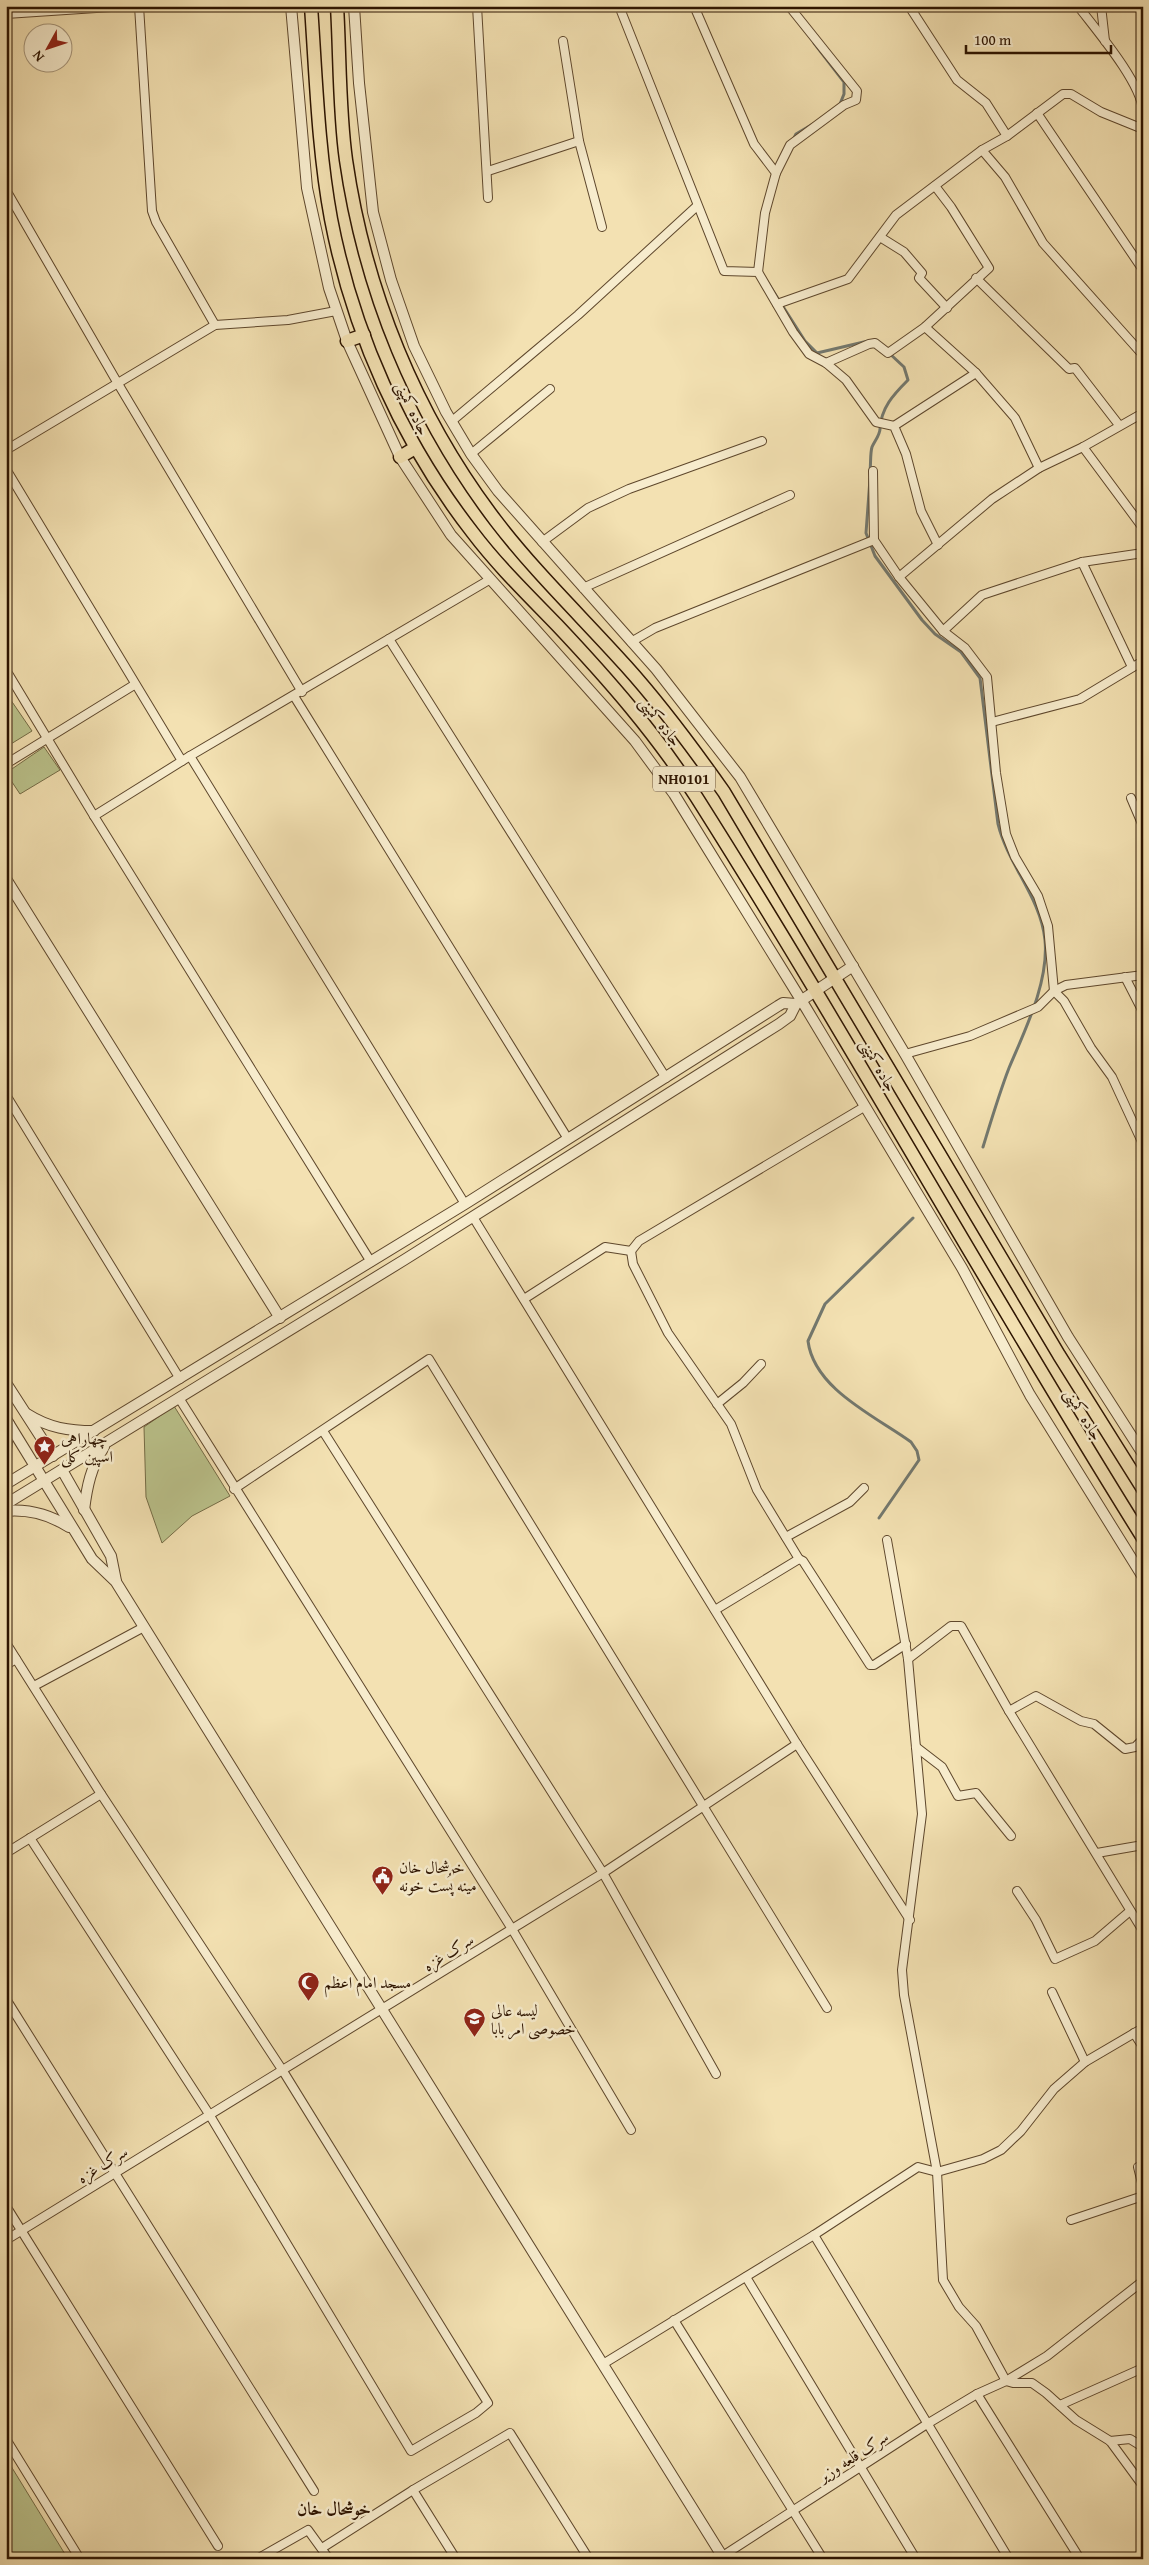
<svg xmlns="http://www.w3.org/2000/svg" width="1149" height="2565" font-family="'Gentium Book Plus',Amiri,serif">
<rect width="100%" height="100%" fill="#f3e1b2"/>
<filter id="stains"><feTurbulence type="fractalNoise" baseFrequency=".004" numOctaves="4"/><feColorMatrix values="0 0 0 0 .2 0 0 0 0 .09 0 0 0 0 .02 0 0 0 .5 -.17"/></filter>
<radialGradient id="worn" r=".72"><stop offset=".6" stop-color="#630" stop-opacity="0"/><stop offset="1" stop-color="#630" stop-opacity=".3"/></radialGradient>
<!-- green -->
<g fill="#bbc38c" stroke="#746c46">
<path d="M6,693L32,731L6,747Z"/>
<path d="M44,747L60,770L20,794L6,773Z"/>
<path d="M174,1406L230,1496L192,1516L162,1543L146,1497L144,1427Z"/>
<path d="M6,2458L68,2559H6Z"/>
</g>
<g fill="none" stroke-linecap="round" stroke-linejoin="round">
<!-- stream -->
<g stroke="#73786e" stroke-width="3">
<path d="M814,43L844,82V94L840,104"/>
<path d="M793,140L796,134L813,124"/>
<path d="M768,283L805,341L817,353L868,341"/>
<path d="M870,471C871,463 870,454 872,447C874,442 880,435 880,429C881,408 893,395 908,380L904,367L889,353"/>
<path d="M870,479L866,533L875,556L922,620L935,634L961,652L980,678L998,824C1008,865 1041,898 1045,940C1049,982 1025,1030 1009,1068C999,1094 991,1121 983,1147"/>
<path d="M879,1518L919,1460L917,1451L911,1442C875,1416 814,1389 808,1341L825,1304L913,1218"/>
</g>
<defs>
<g id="minor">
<path d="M139,6L152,211L156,222L215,325"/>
<path d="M477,6L488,198"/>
<path d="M619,6L724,271L758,272L793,332L809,354L826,363L846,380L876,422L894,426L906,454L921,511L938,545"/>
<path d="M694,6L754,144L776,173L765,213L758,272"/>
<path d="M909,6L957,80L986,103L1007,136"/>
<path d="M1078,6C1097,31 1140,81 1143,110"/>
<path d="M1101,6L1105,41"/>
<path d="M563,41L579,141L602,227"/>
<path d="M1037,113L1143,270"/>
<path d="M982,150L1005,177L1043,243L1143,355"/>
<path d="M488,171L579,141"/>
<path d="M776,173L790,145L844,105L856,100L857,91L789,6"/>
<path d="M6,190L117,382L302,692"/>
<path d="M880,237L904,252L922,273L919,278L947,308"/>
<path d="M976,278L1069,369L1075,368L1119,425"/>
<path d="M777,304L848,279L896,215L982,150L1007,136L1063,94H1071L1101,112L1143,129"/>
<path d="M925,327L976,373L1015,418L1039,468"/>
<path d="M826,363L869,344L875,343L888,353L925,327L989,268L951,207L935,186"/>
<path d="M452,421L578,315L697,206"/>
<path d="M894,426L976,373"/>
<path d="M1083,447L1143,528"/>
<path d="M6,450L215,325L288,320L336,311"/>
<path d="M471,454L550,389"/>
<path d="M6,469L182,761"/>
<path d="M873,471L874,540L899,577L943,631L965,648L987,677L996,773L1006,834L1015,857L1038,896L1048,926L1054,991L1064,1001L1091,1048L1112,1077L1143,1144"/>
<path d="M542,542L588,508L629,489L762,441"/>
<path d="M1082,562L1132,667"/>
<path d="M899,577L992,499L1039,468L1083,447L1143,413"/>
<path d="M583,588L790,495"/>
<path d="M943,631L982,595L1082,562L1143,553"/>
<path d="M389,639L666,1078"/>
<path d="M631,642L655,628L874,540"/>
<path d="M6,670L94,816L371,1262"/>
<path d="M294,696L568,1139"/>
<path d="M992,722L1080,699L1143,661"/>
<path d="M190,756L465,1204"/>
<path d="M6,764L134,685"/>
<path d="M1131,798L1143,826"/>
<path d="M94,816L190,756L489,580"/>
<path d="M1125,977L1143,1012"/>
<path d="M905,1054L970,1036L1038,1007L1054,991L1066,985L1143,975"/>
<path d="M6,1095L180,1379"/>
<path d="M473,1217L797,1744L910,1920"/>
<path d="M631,1251L633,1264L668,1333L731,1424L757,1490L799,1559"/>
<path d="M631,1251L639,1241L864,1107"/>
<path d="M524,1299L605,1247L631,1251"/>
<path d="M179,1398L512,1929L631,2130"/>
<path d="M717,1404L743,1383L761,1364"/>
<path d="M323,1431L603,1873L716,2074"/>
<path d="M234,1489L429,1359L827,2008"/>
<path d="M786,1537L850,1502L864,1488"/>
<path d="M887,1540L908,1659L922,1814L902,1970L904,1995L937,2172L943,2280L959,2307L976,2326L1006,2381L1013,2383H1032L1046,2393L1076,2420L1110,2441L1143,2486"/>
<path d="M715,1610L799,1559L803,1561L870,1665H874L906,1644"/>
<path d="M6,1643L101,1794L283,2071L488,2403L476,2413L411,2451L209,2114L30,1838"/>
<path d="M908,1659L951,1626H961L1009,1711L1143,1931"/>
<path d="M6,1665L16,1659"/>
<path d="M34,1686L144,1627"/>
<path d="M1009,1711L1036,1696L1081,1721L1094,1724L1125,1749L1135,1747L1143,1739"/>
<path d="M916,1747L942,1767L958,1796L976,1793L1011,1836"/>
<path d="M6,1853L101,1794"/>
<path d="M1097,1853L1143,1845"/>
<path d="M1017,1891L1036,1920L1055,1959L1095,1941L1130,1911"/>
<path d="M1052,1992L1085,2062"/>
<path d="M6,1999L314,2491"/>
<path d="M1134,2033L1143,2047"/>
<path d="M1138,2167L1143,2187"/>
<path d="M6,2206L218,2546"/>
<path d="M1071,2220L1143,2196"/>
<path d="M814,2235L1009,2559"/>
<path d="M6,2240L603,1873L797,1744"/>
<path d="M746,2277L916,2559"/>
<path d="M674,2320L823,2559"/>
<path d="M603,2364L814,2235L918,2167L937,2172L983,2159L1001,2150L1021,2131L1054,2089L1085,2062L1143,2028"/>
<path d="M977,2394L1080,2559"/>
<path d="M1060,2405L1143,2368"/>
<path d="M6,2439L80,2559"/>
<path d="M1110,2441L1130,2439L1143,2447"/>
<path d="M413,2490L456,2559"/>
<path d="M322,2548L413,2490L510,2433L589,2559"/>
<path d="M257,2559L308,2530L329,2559"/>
<path d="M718,2559L927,2424L977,2394L1006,2381L1047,2356L1143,2281"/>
<path d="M1139,2559L1143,2553"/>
</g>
<g id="tertiary">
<path d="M291,6L307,188L329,288L347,341L400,457L451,535L635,741L674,794L806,1008L962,1268L1030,1395L1143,1577"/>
<path d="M354,6L359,83L373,212L391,280L414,346L446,412L471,454L498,491L656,669L740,777L905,1054L1068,1337L1143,1454"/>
<path d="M6,13L111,6"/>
<path d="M6,879L280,1318"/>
<path d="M6,1383L53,1456"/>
<path d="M27,1414C49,1428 69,1431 94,1431"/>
<path d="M6,1419L92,1559L116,1582L724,2559"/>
<path d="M6,1450L9,1424"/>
<path d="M62,1470L111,1556L116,1581"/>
<path d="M6,1484L465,1204L778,1006L783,1003L796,1004"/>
<path d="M6,1504L404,1260L779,1024L790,1016L796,1004L853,966"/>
<path d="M84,1510C87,1486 91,1467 104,1447"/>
<path d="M6,1511C29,1509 50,1515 69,1527"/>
</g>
<g id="trunk">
<path d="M311,6C316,77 318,149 331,219C353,333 402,442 473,533C498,566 528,595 557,625C608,679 657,735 697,798C851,1041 990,1294 1143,1538"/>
<path d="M337,6C340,56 339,111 346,160C365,291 416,416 496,521C535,572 583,618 626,666C662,706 693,748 724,792L1059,1355L1143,1489"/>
<path d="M347,341L364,335"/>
<path d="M400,457L415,448"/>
</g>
</defs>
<!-- minor casing -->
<use href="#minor" stroke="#5e472c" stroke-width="10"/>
<!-- tertiary casing -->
<use href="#tertiary" stroke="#5e472c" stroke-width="12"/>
<!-- trunk casing -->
<use href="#trunk" stroke="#2d1400" stroke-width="15"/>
<!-- minor -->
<use href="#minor" stroke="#f7eccd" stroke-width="8"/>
<!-- tertiary -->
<use href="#tertiary" stroke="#f7eccd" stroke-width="10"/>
<!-- trunk -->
<use href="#trunk" stroke="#f3e1b2" stroke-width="12"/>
</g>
<!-- icons -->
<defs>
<symbol id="sight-pin" viewBox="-11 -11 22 30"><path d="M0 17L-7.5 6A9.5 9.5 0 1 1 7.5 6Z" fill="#8f2418" stroke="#f7eccd"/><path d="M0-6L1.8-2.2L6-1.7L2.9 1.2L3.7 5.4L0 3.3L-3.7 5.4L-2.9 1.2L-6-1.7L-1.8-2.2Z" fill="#fff"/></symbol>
<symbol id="civic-pin" viewBox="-11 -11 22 30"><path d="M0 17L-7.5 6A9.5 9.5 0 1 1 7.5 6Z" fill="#8f2418" stroke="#f7eccd"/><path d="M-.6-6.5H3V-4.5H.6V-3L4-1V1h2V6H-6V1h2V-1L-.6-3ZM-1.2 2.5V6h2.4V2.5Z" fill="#fff"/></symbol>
<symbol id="mosque-pin" viewBox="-11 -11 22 30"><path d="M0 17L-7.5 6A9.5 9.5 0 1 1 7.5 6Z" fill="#8f2418" stroke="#f7eccd"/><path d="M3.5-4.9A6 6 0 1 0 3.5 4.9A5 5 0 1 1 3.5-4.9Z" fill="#fff"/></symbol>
<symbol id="school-pin" viewBox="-11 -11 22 30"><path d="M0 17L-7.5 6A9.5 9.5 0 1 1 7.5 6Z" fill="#8f2418" stroke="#f7eccd"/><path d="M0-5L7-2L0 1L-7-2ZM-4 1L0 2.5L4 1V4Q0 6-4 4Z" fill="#fff"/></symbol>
</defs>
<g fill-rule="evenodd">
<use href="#sight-pin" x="32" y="1434" width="25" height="34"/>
<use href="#civic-pin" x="370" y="1864" width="25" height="34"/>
<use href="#mosque-pin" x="296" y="1970" width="25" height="34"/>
<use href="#school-pin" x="462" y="2006" width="25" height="34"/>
</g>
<g text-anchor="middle" stroke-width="5" stroke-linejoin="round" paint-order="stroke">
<!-- shield labels -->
<rect fill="#f7eccd" stroke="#6a553e" stroke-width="1" x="653" y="766.5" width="62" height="25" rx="4"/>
<g font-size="15" font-weight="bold" fill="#2d1400">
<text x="684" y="784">NH0101</text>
</g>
<!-- street labels -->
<g font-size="16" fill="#2d1400" stroke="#f7eccd">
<text transform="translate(413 408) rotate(64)" y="6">جاده کمپنی</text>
<text transform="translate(661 721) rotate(52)" y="6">جاده کمپنی</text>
<text transform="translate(879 1065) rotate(60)" y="6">جاده کمپنی</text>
<text transform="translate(1084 1414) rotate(58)" y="6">جاده کمپنی</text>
<text transform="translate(448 1952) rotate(-32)" y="6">سرک غزه</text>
<text transform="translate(102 2164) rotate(-32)" y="6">سرک غزه</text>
<text transform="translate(853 2456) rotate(-33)" y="6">سرک قلعه وزیر</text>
</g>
<!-- poi labels -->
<g font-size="16" fill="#2d1400" stroke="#f7eccd" text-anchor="start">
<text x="61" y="1444">چهاراهی<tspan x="61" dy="18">اسپین کلی</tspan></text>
<text x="399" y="1873">خوشحال خان<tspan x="399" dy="18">مینه پُست خونه</tspan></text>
<text x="324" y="1988">مسجد امام اعظم</text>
<text x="491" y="2016">لیسه عالی<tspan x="491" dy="18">خصوصی امر بابا</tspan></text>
</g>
<!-- neighbourhood labels -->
<g font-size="18" font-weight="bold" fill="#2d1400" stroke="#f7eccd">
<text x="334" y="2515">خوشحال خان</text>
</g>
</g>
<!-- margin -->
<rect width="1149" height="2565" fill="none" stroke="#f3e1b2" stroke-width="25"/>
<rect x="8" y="8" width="1134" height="2550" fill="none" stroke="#2d1400" stroke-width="2.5"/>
<rect x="12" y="12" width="1124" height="2540" fill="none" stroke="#2d1400"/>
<!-- north arrow -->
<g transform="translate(48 48) rotate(230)"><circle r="24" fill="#f7eccd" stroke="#a6967b"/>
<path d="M0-4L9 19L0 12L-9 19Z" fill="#8f2418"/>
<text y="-8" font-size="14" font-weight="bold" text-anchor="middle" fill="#2d1400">N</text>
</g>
<!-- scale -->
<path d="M966 45v8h145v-8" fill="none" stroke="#2d1400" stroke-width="2.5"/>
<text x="974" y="45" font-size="15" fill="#2d1400" stroke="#f7eccd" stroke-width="4" paint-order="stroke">100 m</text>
<rect width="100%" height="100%" filter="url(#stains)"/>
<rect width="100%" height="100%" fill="url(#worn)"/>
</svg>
